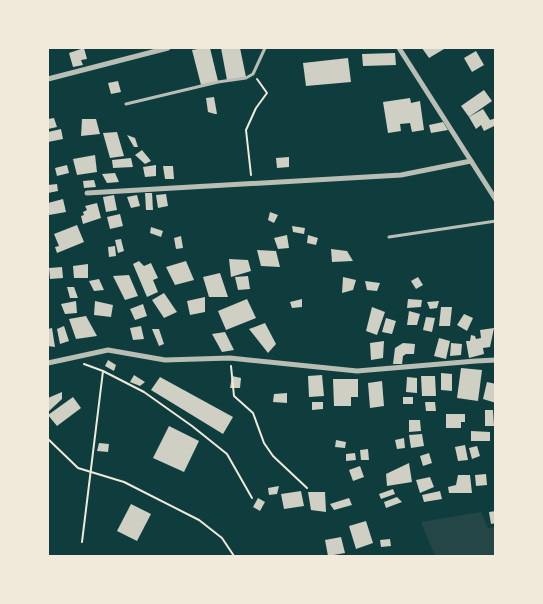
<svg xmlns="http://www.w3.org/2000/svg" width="543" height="604" font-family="'Open Sans',sans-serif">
<rect width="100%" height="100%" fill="#0f3d3e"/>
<!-- green -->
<path fill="#244646" d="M481,512L488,528L495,527V556H435L421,522Z"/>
<!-- building -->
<g fill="#cfcfc3">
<path d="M84,48L87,59L81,60L83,65L73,67L69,53Z"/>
<path d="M203,48H210L218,81L201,85L192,50Z"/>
<path d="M221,48H240L246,77L227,80Z"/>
<path d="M422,48H443L444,49L429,58Z"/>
<path d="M476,51L484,65L472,72L464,58Z"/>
<path d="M395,53L396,65L363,66L362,54Z"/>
<path d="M348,58L351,82L306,86L303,63Z"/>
<path d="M118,81L121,92L111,94L108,83Z"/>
<path d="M484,90L492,101L469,117L461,106Z"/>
<path d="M214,97L217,114H215L208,112L206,98Z"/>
<path d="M410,98L411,103L420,101L424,130L412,132L410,123L400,124L401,131L388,133L383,102Z"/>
<path d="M483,109L490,120L496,118V125L484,131L481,125L476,129L469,117Z"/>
<path d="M54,118L57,127L48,129V119Z"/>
<path d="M82,119H96L100,134L81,136Z"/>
<path d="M443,122L448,130L431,133L429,125Z"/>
<path d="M61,129L63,139L48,142V132Z"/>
<path d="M117,132L124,156L110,158L103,133Z"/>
<path d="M127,135L135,138L138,147H134Z"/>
<path d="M142,150L151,161L145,164L135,155Z"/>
<path d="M95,155L97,172L77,175L73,159Z"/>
<path d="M289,157V167L277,168L276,158Z"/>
<path d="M131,158L133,167L113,168L112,160Z"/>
<path d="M67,165L69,173L57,176L55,168Z"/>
<path d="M156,165V176L145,177L143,167Z"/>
<path d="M163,166H173L174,179H165Z"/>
<path d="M115,173L119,182L107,183L102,174Z"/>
<path d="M94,180L96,187L84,188L83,181Z"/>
<path d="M57,184L58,191L48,193V185Z"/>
<path d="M145,193H152L153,210H146Z"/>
<path d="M166,194L168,206L158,208L156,195Z"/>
<path d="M114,195L117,210L106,212L103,197Z"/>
<path d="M137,195L140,206L131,208L127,197Z"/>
<path d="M63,199L66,212L49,215L48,203Z"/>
<path d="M97,203L101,218L83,224L81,216L84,215L83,212L87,210L85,206Z"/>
<path d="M270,212L278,215L274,223L268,220Z"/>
<path d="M120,214L123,226L110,229L107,217Z"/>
<path d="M77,225L84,242L57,253L55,247L59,246L54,234Z"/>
<path d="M292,226L305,228L304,234L293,232Z"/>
<path d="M151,227L163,231L161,237L150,233Z"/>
<path d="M287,235L289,248L278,249L274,238Z"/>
<path d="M308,235L318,238L316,245L307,243Z"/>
<path d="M181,236L183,248L176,249L174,238Z"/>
<path d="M121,239L124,251L118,253L115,240Z"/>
<path d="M115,246L116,256L109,257L108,247Z"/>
<path d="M331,249L347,251L353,261L332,262Z"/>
<path d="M257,250L276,251L280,267L261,266Z"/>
<path d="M229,259L248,260L251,271L231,277Z"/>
<path d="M139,261L144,266L151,263L158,278L153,280L158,292L147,297L133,264Z"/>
<path d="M186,261L194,280L175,285L166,267Z"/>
<path d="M88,264V278H74L73,266Z"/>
<path d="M62,267L63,278L50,279L49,268Z"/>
<path d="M220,273L228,297H209L203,277Z"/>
<path d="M129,275L138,296L125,300L113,276Z"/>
<path d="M248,276L250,289L238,290L235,277Z"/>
<path d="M343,277L356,280L353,290L342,293Z"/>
<path d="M418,277L423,285L416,289L411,281Z"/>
<path d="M99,279L104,290L94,291L89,281Z"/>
<path d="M365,281L380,283L377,291L367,290Z"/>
<path d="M67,287H74L78,298H70Z"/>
<path d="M164,293L177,312L164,318L152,300Z"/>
<path d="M205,297V312L190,315L187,301Z"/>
<path d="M247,299L256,318L226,330L218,311Z"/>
<path d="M302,299V307L292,308L290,302Z"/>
<path d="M408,299L422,300L421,307L407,308Z"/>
<path d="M76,301L77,313L65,314L61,304Z"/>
<path d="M95,301L113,305L111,317L94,315Z"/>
<path d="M439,301L437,308L430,309L427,302Z"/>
<path d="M143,304L147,316L135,320L130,309Z"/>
<path d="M372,307L385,312L377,335L366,331Z"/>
<path d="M441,307H452L450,326H439Z"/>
<path d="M409,311L420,314L417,325H407Z"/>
<path d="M464,314L473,318L467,331L457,325Z"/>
<path d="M86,316L97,336L76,339L69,319Z"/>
<path d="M426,317L435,318L432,332L423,330Z"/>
<path d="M386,318L396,321L392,334L382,332Z"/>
<path d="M265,323L276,344L268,353L249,329Z"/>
<path d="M64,326L69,341L60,344L57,329Z"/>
<path d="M141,326L144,339L133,340L130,328Z"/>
<path d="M52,328L55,347L48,346V329Z"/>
<path d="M494,328L490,347L483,348L484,354L469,358L466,341H470L471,335L475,336L476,339L481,338L480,330Z"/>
<path d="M152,329H159L164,344L159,346Z"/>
<path d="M225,332L234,350L222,352L212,334Z"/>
<path d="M439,338L450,341L446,359L434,356Z"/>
<path d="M384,341L383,358L371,360L370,343Z"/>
<path d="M403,343L415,344L414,354H406L403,356L402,364H393L395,348Z"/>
<path d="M451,343L462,344L461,355L450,356Z"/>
<path d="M108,360L116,365L114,371L105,366Z"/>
<path d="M461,368L482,370L478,401L457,398Z"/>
<path d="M441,373L452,374V391L441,390Z"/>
<path d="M134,375L145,382L140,386L130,382Z"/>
<path d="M322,375L324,396L309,397L308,376Z"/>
<path d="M232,376L241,378L240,388H230Z"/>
<path d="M421,376H435L436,396H422Z"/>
<path d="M160,377L233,417L223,434L151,390Z"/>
<path d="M407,377L417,378V393L406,392Z"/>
<path d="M333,379H358V397H351V406H334Z"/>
<path d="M382,381L384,406L370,408L368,383Z"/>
<path d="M487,382L496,384V403L483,399Z"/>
<path d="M62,392V399L48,412V398Z"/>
<path d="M287,393V403L273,402L274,394Z"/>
<path d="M73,397L81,408L57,426L48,415Z"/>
<rect x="403" y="397" width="10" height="7"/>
<path d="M312,402H323V409L312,410Z"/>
<path d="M425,402H435L436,411H426Z"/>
<path d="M485,410H493L494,426H485Z"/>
<path d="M446,414H465V422H461V428H446Z"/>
<path d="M409,420H420L421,431L409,432Z"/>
<path d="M169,426L199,441L184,472L153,458Z"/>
<path d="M471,431L490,432V441H471Z"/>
<path d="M422,434L424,446L411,448L409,435Z"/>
<path d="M404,438L405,448L397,449L395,440Z"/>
<path d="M336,440L346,442L345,448L335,447Z"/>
<path d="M99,443L109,444L108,452L97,451Z"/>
<path d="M465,445L468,460L458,461L455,447Z"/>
<path d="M477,446L480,456L472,459L469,448Z"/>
<path d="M368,449L369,460H361L360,450Z"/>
<path d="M355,453L356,460L346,461V454Z"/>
<path d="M429,453L432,463L423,466L420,456Z"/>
<path d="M409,463L412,482L387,486L386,474Z"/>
<path d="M360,466L364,477L353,481L349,470Z"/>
<path d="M486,474L487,485L476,486L475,475Z"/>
<path d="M458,475H470L472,493H449L448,487L456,485Z"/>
<path d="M430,477L434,487L420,493L416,480Z"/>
<path d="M279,486L277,494L269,495L268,488Z"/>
<path d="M393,489L395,494L381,499L379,494Z"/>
<path d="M301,491L304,506L284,509L281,494Z"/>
<path d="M440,491L442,499L424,502L422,495Z"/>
<path d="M308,492H325L326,512L311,510Z"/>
<path d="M397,497L402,502L386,508L384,502Z"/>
<path d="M258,498L265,502L260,511L253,507Z"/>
<path d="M349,498L352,505L334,510L330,504Z"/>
<path d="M131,504L151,514L137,541L117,531Z"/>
<path d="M496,511V523L491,524L489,512Z"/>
<path d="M366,521L373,543L356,549L349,526Z"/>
<path d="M341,537L345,553L328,556L325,540Z"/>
<path d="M390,539L391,546L381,547L380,540Z"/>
</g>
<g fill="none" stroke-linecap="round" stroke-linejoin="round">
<!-- path -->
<g stroke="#f1e9da" stroke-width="2">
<path d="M251,175L246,130L256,108L267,93L257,79"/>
<path d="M84,364L103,371L144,392L192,426L227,454L252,498"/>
<path d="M231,366L234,396L253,413L264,443L273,456L307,488"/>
<path d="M48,439L78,468L124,482L199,520L222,538L234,556"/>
<path d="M82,542L103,371"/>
</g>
<!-- service -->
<g stroke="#b8beb3" stroke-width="3">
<path d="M126,104L218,82L246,78L253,74L265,48"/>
<path d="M389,237L496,221"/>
</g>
<!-- minor -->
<g stroke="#b8beb3" stroke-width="5">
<path d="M399,48L496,200"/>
<path d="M48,79L168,48"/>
<path d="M87,193L401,175L471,161"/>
<path d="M48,363L108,350L165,360L230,358L357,371L476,361L496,360"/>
</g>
</g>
<!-- border -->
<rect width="543" height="604" fill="none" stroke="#f1e9da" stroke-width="98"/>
</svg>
